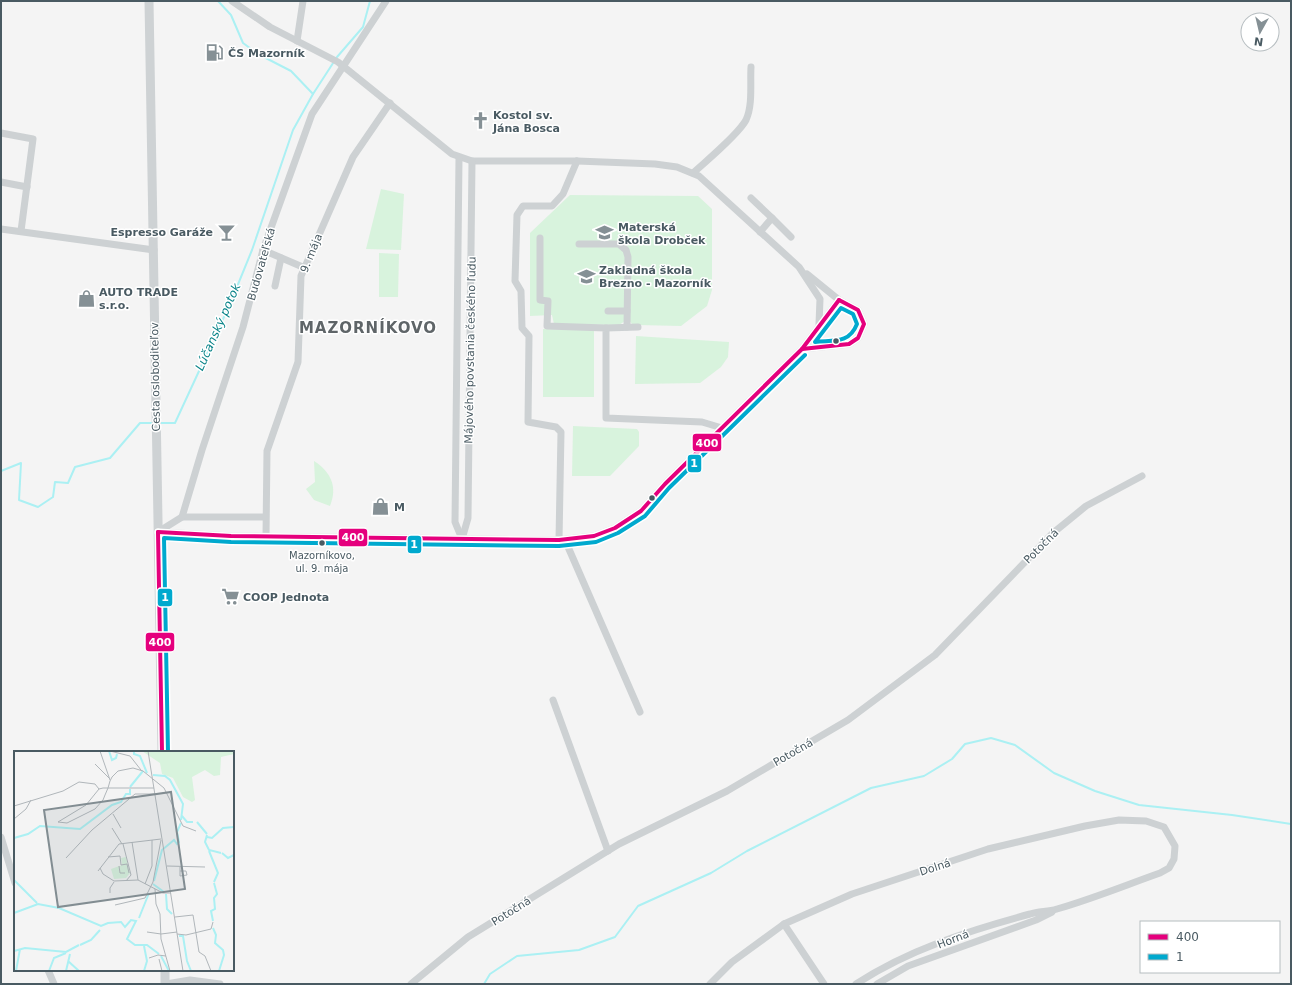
<svg xmlns="http://www.w3.org/2000/svg" width="1292" height="985" font-family="'DejaVu Sans',sans-serif">
<rect width="100%" height="100%" fill="#f4f4f4"/>
<!-- green -->
<g fill="#d8f3dd">
<path d="M381,189L404,194L401,250L366,249Z"/>
<path d="M570,195L698,196L712,209V290L707,306L681,326L637,325L632,324L629,320L625,321L619,325L554,324L552,315L530,316V233Z"/>
<path d="M379,253L399,254L398,297H379Z"/>
<path d="M543,329L594,330V397H543Z"/>
<path d="M636,336L729,342L728,357L721,367L700,383L635,384Z"/>
<path d="M573,426L637,429L639,432V446L610,476H572Z"/>
<path d="M314,461C331,472 338,487 330,506L314,500L306,489L315,482Z"/>
</g>
<g fill="none" stroke-linecap="round" stroke-linejoin="round">
<!-- stream -->
<g stroke="#abf0f3" stroke-width="2">
<path d="M218,1L231,15L243,43L258,54L291,71L313,94"/>
<path d="M160,423H175L230,304L252,250L293,130L313,94L337,57L363,27L370,1"/>
<path d="M1,471L21,463L19,500L38,507L53,497L55,482L68,483L75,467L110,458L140,423H153"/>
<path d="M484,984L490,974L517,956L579,950L615,937L638,906L711,873L747,851L871,788L924,776L952,759L965,744L991,738L1015,745L1054,773L1095,791L1139,805L1232,815L1291,824"/>
</g>
<!-- street -->
<g stroke="#cdd1d3" stroke-width="7">
<path d="M232,1L270,27L338,62L452,154L472,161H577L655,164L677,167L699,176L799,267L820,299L819,324"/>
<path d="M297,41L303,1"/>
<path d="M1,133L33,139L21,231"/>
<path d="M459,158L455,522L462,539"/>
<path d="M693,173C706,161 738,135 746,120C753,105 750,83 751,67"/>
<path d="M1,182L27,187"/>
<path d="M751,198L772,218"/>
<path d="M1,229L154,250"/>
<path d="M760,232L772,218L791,237"/>
<path d="M540,238V300L548,301L547,326L606,328V418L702,422L722,428"/>
<path d="M579,244H619L626,250L628,257L627,327"/>
<path d="M263,250L305,268"/>
<path d="M275,286L281,258"/>
<path d="M608,311H627"/>
<path d="M606,328L638,327"/>
<path d="M802,349L849,344L858,338L864,324L858,310L839,300L807,274"/>
<path d="M182,517H265"/>
<path d="M158,532L231,536L559,540L594,536L615,528L641,511L665,484L802,349L839,300"/>
<path d="M158,532L182,517L202,450L243,327L263,250L312,114L386,1"/>
<path d="M266,536L267,451L298,362L301,276L353,157L390,103"/>
<path d="M462,539L468,518L472,161"/>
<path d="M559,540L561,432L556,427L528,422L529,336L522,328L521,291L515,281L517,215L523,206H552L563,194L577,161"/>
<path d="M565,540L640,712"/>
<path d="M553,700L608,851"/>
<path d="M1,837L15,883"/>
<path d="M784,924L824,984"/>
<path d="M48,970L54,984"/>
<path d="M166,984L190,980L220,984"/>
<path d="M411,984L468,937L619,844L727,791L848,720L935,655L1053,533L1086,506L1142,476"/>
<path d="M710,984L732,962L784,924L852,894L988,849L1085,826L1119,820L1146,821L1164,827L1175,846L1174,859L1169,868L1160,873C1126,885 1092,899 1057,909C1048,912 1039,911 1030,914C970,930 908,950 856,984"/>
<path d="M877,984L908,966L1036,920L1052,912"/>
</g>
<!-- secondary -->
<g stroke="#ced2d4" stroke-width="9">
<path d="M149,1L162,752"/>
<path d="M165,970V984"/>
</g>
<defs>
<g id="bus-1">
<path d="M802,349L849,344L858,338L864,324L858,310L839,300"/>
<path d="M158,532L231,536L559,540L594,536L615,528L641,511L665,484L802,349L839,300"/>
<path d="M158,532L162,752"/>
</g>
<g id="bus-2">
<path d="M841,308L853,314L857,324C849,344 834,340 815,342Z"/>
<path d="M168,752L164,538L231,542L559,546L596,542L618,533L645,516L669,488L805,355"/>
</g>
</defs>
<!-- bus-1 casing -->
<use href="#bus-1" stroke="#fff" stroke-width="7"/>
<!-- bus-2 casing -->
<use href="#bus-2" stroke="#fff" stroke-width="7"/>
<!-- bus-1 -->
<use href="#bus-1" stroke="#e5007d" stroke-width="4"/>
<!-- bus-2 -->
<use href="#bus-2" stroke="#00a9ce" stroke-width="4"/>
</g>
<!-- icons -->
<defs>
<symbol id="fuel-bare" viewBox="-9 -9 18 18"><path d="M-5.5-6h7V0h2V4h1.3V-2.5L3-4.5l.8-.8L6-3V5H2.5V1h-1V6h-7ZM-4.2-4.7v3.2H.2V-4.7Z" fill="#859095" stroke="#fff" stroke-width="2.5" paint-order="stroke"/></symbol>
<symbol id="church-bare" viewBox="-9 -9 18 18"><path d="M-1.2-6h2.4v3.5h3.3v2.4h-3.3V6h-2.4V-.1h-3.3v-2.4h3.3Z" fill="#859095" stroke="#fff" stroke-width="2.5" paint-order="stroke"/></symbol>
<symbol id="bar-bare" viewBox="-9 -9 18 18"><path d="M-6-5H6L.8 .8V4.5H3.5V6h-7V4.5H-.8V.8Z" fill="#859095" stroke="#fff" stroke-width="2.5" paint-order="stroke"/></symbol>
<symbol id="school-bare" viewBox="-9 -9 18 18"><path d="M0-5L7-2L0 1L-7-2ZM-4 1L0 2.5L4 1V4Q0 6-4 4Z" fill="#859095" stroke="#fff" stroke-width="2.5" paint-order="stroke"/></symbol>
<symbol id="shop-bare" viewBox="-9 -9 18 18"><path d="M-5-2.5h2.3a2.7 3.5 0 0 1 5.4 0H5L5.5 6h-11ZM-1.5-2.5h3a1.5 2.3 0 0 0-3 0Z" fill="#859095" stroke="#fff" stroke-width="2.5" paint-order="stroke"/></symbol>
<symbol id="supermarket-bare" viewBox="-9 -9 18 18"><path d="M-6-5.5h2.5l.6 2H6L4.5 2H-2.5L-4.4-4H-6ZM-1.5 3.2a1.3 1.3 0 1 0 .1 0ZM3 3.2a1.3 1.3 0 1 0 .1 0Z" fill="#859095" stroke="#fff" stroke-width="2.5" paint-order="stroke"/></symbol>
</defs>
<g fill-rule="evenodd">
<use href="#fuel-bare" x="202" y="40" width="25" height="25"/>
<use href="#church-bare" x="468" y="108" width="25" height="25"/>
<use href="#bar-bare" x="214" y="220" width="25" height="25"/>
<use href="#school-bare" x="592" y="220" width="25" height="25"/>
<use href="#school-bare" x="574" y="264" width="25" height="25"/>
<use href="#shop-bare" x="74" y="286" width="25" height="25"/>
<use href="#shop-bare" x="368" y="494" width="25" height="25"/>
<use href="#supermarket-bare" x="218" y="584" width="25" height="25"/>
</g>
<!-- markers -->
<g fill="#495a62" stroke="#fff" stroke-width="1.5">
<circle cx="836" cy="341" r="3.5"/>
<circle cx="652" cy="498" r="3.5"/>
<circle cx="322" cy="543" r="3.5"/>
</g>
<g text-anchor="middle" stroke-width="3" stroke-linejoin="round" paint-order="stroke">
<!-- bus labels -->
<g font-size="10" fill="#495a62" stroke="#fff">
<text x="322" y="559">Mazorníkovo,<tspan x="322" dy="13">ul. 9. mája</tspan></text>
</g>
<!-- poi labels -->
<g font-size="11" font-weight="bold" fill="#495a62" stroke="#fff" text-anchor="start">
<text x="228" y="57">ČS Mazorník</text>
<text x="493" y="119">Kostol sv.<tspan x="493" dy="13">Jána Bosca</tspan></text>
<text x="618" y="231">Materská<tspan x="618" dy="13">škola Drobček</tspan></text>
<text x="213" y="236" text-anchor="end">Espresso Garáže</text>
<text x="599" y="274">Zakladná škola<tspan x="599" dy="13">Brezno - Mazorník</tspan></text>
<text x="99" y="296">AUTO TRADE<tspan x="99" dy="13">s.r.o.</tspan></text>
<text x="394" y="511">M</text>
<text x="243" y="601">COOP Jednota</text>
</g>
<!-- street labels -->
<g font-size="11" fill="#495a62" stroke="#fff">
<text transform="translate(311 253) rotate(-68)" y="4">9. mája</text>
<text transform="translate(261 264) rotate(-74)" y="4">Budovateľská</text>
<text transform="translate(470 350) rotate(-89)" y="4">Májového povstania českého ľudu</text>
<text transform="translate(155 377) rotate(-91)" y="4">Cesta osloboditeľov</text>
<text transform="translate(1041 546) rotate(-45)" y="4">Potočná</text>
<text transform="translate(793 752) rotate(-30)" y="4">Potočná</text>
<text transform="translate(935 867) rotate(-18)" y="4">Dolná</text>
<text transform="translate(511 911) rotate(-32)" y="4">Potočná</text>
<text transform="translate(953 939) rotate(-21)" y="4">Horná</text>
</g>
<!-- water labels -->
<g font-size="12" font-style="italic" fill="#078388" stroke="#fff">
<text transform="translate(218 327) rotate(-66)" y="4">Lúčanský potok</text>
</g>
<!-- district labels -->
<g font-size="15" font-weight="bold" letter-spacing="1" fill="#5f6568" stroke="#fff">
<text x="368" y="333">MAZORNÍKOVO</text>
</g>
</g>
<!-- overview -->
<g transform="translate(14 751)">
<rect width="220" height="220" fill="#f4f4f4"/>
<path d="M128,0H220V3L207,6L206,24L200,25L191,19L178,26L181,49L178,51L169,46L159,27L148,23L146,12ZM112,106L116,122L112,127L100,128L97,118L108,114L107,107Z" fill="#d8f3dd"/>
<path fill="none" stroke="#abf0f3" stroke-width="2" d="M95,0L98,9L102,7L103,3M120,0V3L126,5L133,22M139,24L151,25L156,29L169,53L167,69M116,36L129,20M168,65L173,71H179M183,71L193,83M193,84L191,91L195,99L207,102M193,86L198,87L209,77L220,76M0,87L14,83L26,75L66,78L98,54L107,51L112,43H116V38M195,100L204,122L200,131M208,102L214,107L220,104M0,129L23,152M140,130L148,99L160,89L163,93L165,91L163,81L167,72M139,133L150,141M152,143L153,158L158,163M0,162L24,153L45,157L87,175L94,172L107,171L111,176L117,169L122,170L113,188L121,194H133L145,203M125,167L135,142M199,170L197,160L201,158L200,147L203,143L200,132M199,177L202,184L201,192L209,199L210,204L205,220M165,185H169L173,210L177,220M66,194L77,189L86,179M130,195L133,210L130,220M0,200L11,197L52,201L65,194M147,205L155,220M54,210L65,220M2,220L6,198M35,220L40,207L52,202M52,220L56,203"/>
<path fill="none" stroke="#b0b6ba" stroke-width="1" d="M86,0L96,29M96,0L116,5L127,19M134,0L169,220M81,13L95,27M129,20L119,17L104,20L98,26L96,30L94,37L91,44L89,49L81,58L53,72L44,71L72,54L85,38L89,37H140M129,20L150,37L169,75L182,80M0,55L49,40L65,31L81,33L85,38M99,63L107,77M0,68L12,58L17,49M98,77L108,93M118,91L124,129M109,93L117,124L112,130M94,106L106,105L107,114L113,113L115,122M52,107L78,79L121,43H141M105,115L106,122H111M153,115L191,116M166,116V125L173,124L172,120H166M86,117L89,123L100,130L124,129L149,142H157M84,120L105,93L147,88M131,133L138,115V89M141,138L142,153L146,163L147,188L156,220M96,142V137L100,131M101,154L131,147L139,131L147,89M161,166L179,164L185,201L191,205L197,220M133,181L147,183M147,183L163,181M163,183L172,184L197,178L199,171M135,207L144,204L152,205M145,208L148,220"/>
<path fill="#828d92" fill-opacity="0.15" stroke="#828d92" stroke-width="2" d="M157,41L171,138L44,156L30,59Z"/>
<rect width="220" height="220" fill="none" stroke="#495a62" stroke-width="2"/>
</g>
<g stroke="#fff" stroke-width="1.5">
<rect x="692" y="433" width="30" height="19" rx="4" fill="#e5007d"/>
<rect x="687" y="454" width="15" height="19" rx="4" fill="#00a9ce"/>
<rect x="338" y="528" width="30" height="19" rx="4" fill="#e5007d"/>
<rect x="407" y="535" width="15" height="19" rx="4" fill="#00a9ce"/>
<rect x="157" y="588" width="16" height="19" rx="4" fill="#00a9ce"/>
<rect x="145" y="632" width="30" height="20" rx="4" fill="#e5007d"/>
</g>
<g font-size="11" text-anchor="middle" font-weight="bold" fill="#fff">
<text x="707" y="447">400</text>
<text x="694" y="467">1</text>
<text x="353" y="541">400</text>
<text x="414" y="548">1</text>
<text x="165" y="601">1</text>
<text x="160" y="646">400</text>
</g>
<!-- border -->
<rect width="1292" height="985" fill="none" stroke="#495a62" stroke-width="4"/>
<!-- legend -->
<rect x="1140" y="921" width="140" height="52" fill="#ffffff" stroke="#b6bdc0"/>
<rect x="1148" y="934" width="20" height="6" fill="#e5007d" stroke="#b6bdc0"/>
<text x="1176" y="941" font-size="12" fill="#495a62">400</text>
<rect x="1148" y="954" width="20" height="6" fill="#00a9ce" stroke="#b6bdc0"/>
<text x="1176" y="961" font-size="12" fill="#495a62">1</text>
<!-- north arrow -->
<g transform="translate(1260 32) rotate(188)"><circle r="19" fill="#ffffff" stroke="#b6bdc0"/>
<path d="M0-3L7 15L0 10L-7 15Z" fill="#859095"/>
<text y="-6" font-size="11" font-weight="bold" text-anchor="middle" fill="#495a62">N</text>
</g>
</svg>
